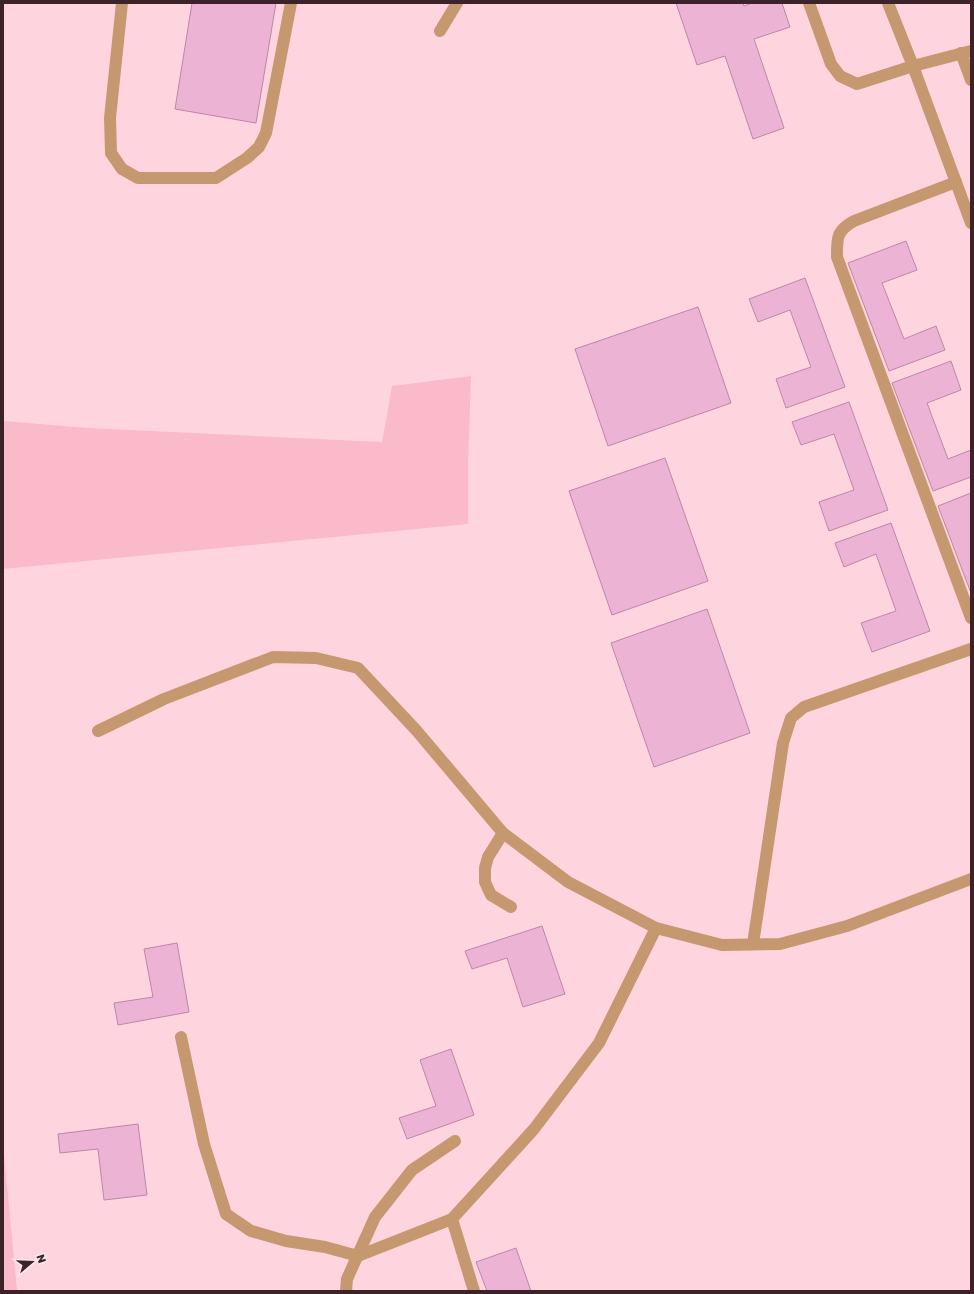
<svg xmlns="http://www.w3.org/2000/svg" width="974" height="1294" font-family="'Golos Text',sans-serif">
<rect width="100%" height="100%" fill="#fed5de"/>
<!-- green -->
<g fill="#fbbaca">
<path d="M471,376L468,465V524L3,569V421L88,428L382,442L392,386Z"/>
<path d="M3,1143L17,1291H3Z"/>
</g>
<!-- building -->
<g fill="#edb3d5" stroke="#bd86a7">
<path d="M192,3H276L256,123L175,109Z"/>
<path d="M676,3H743L744,6L752,3H782L790,27L754,39L784,128L753,139L725,56L697,65Z"/>
<path d="M906,241L917,270L882,283L904,339L936,326L945,350L889,371L848,263Z"/>
<path d="M805,278L845,387L786,408L776,379L811,367L790,310L758,322L749,299Z"/>
<path d="M698,307L731,403L608,446L575,349Z"/>
<path d="M951,361L961,390L927,403L948,459L971,450V477L933,491L892,383Z"/>
<path d="M849,402L888,510L829,531L819,502L854,490L834,434L801,445L792,422Z"/>
<path d="M665,458L708,581L612,615L569,491Z"/>
<path d="M971,493V593L938,506Z"/>
<path d="M891,523L930,631L872,652L861,623L896,611L876,554L844,567L835,543Z"/>
<path d="M707,609L750,733L654,767L611,643Z"/>
<path d="M542,926L565,994L523,1007L507,958L472,969L465,951Z"/>
<path d="M177,943L189,1012L118,1025L114,1003L153,997L144,949Z"/>
<path d="M451,1049L474,1115L407,1139L399,1118L436,1106L420,1060Z"/>
<path d="M138,1124L147,1195L104,1200L98,1149L60,1153L58,1134Z"/>
<path d="M516,1248L531,1291H487L476,1262Z"/>
</g>
<g fill="none" stroke-linecap="round" stroke-linejoin="round">
<!-- minor -->
<g stroke="#c6986f" stroke-width="12">
<path d="M122,3L110,118L111,153L122,169L138,178H216L247,158L259,147L266,133L291,3"/>
<path d="M809,3L831,64L840,76L857,84L913,66L971,51"/>
<path d="M888,3L913,66L971,223"/>
<path d="M440,31L457,3"/>
<path d="M961,53L971,80"/>
<path d="M956,182L854,221C836,231 837,238 837,257L971,618"/>
<path d="M98,731L164,699L273,657L316,658L358,668L416,730L503,833L568,882L656,928L722,945L780,944L847,926L971,879"/>
<path d="M503,833L488,857L485,868V882L491,895L511,907"/>
<path d="M753,944L783,743L791,718L804,707L971,649"/>
<path d="M181,1037L204,1144L226,1214L251,1231L286,1241L325,1247L358,1256L452,1219L534,1129L599,1043L656,928"/>
<path d="M452,1219L474,1291"/>
<path d="M346,1291L347,1279L375,1217L412,1170L455,1141"/>
</g>
</g>
<!-- border -->
<rect width="974" height="1294" fill="none" stroke="#3c2329" stroke-width="8"/>
<!-- north arrow -->
<g transform="translate(32 1262) rotate(71)" stroke="#f8eaed" stroke-width="3" paint-order="stroke">
<path d="M0-3L7 15L0 10L-7 15Z" fill="#3c2329"/>
<text y="-6" font-size="11" font-weight="bold" text-anchor="middle" fill="#3c2329">N</text>
</g>
</svg>
